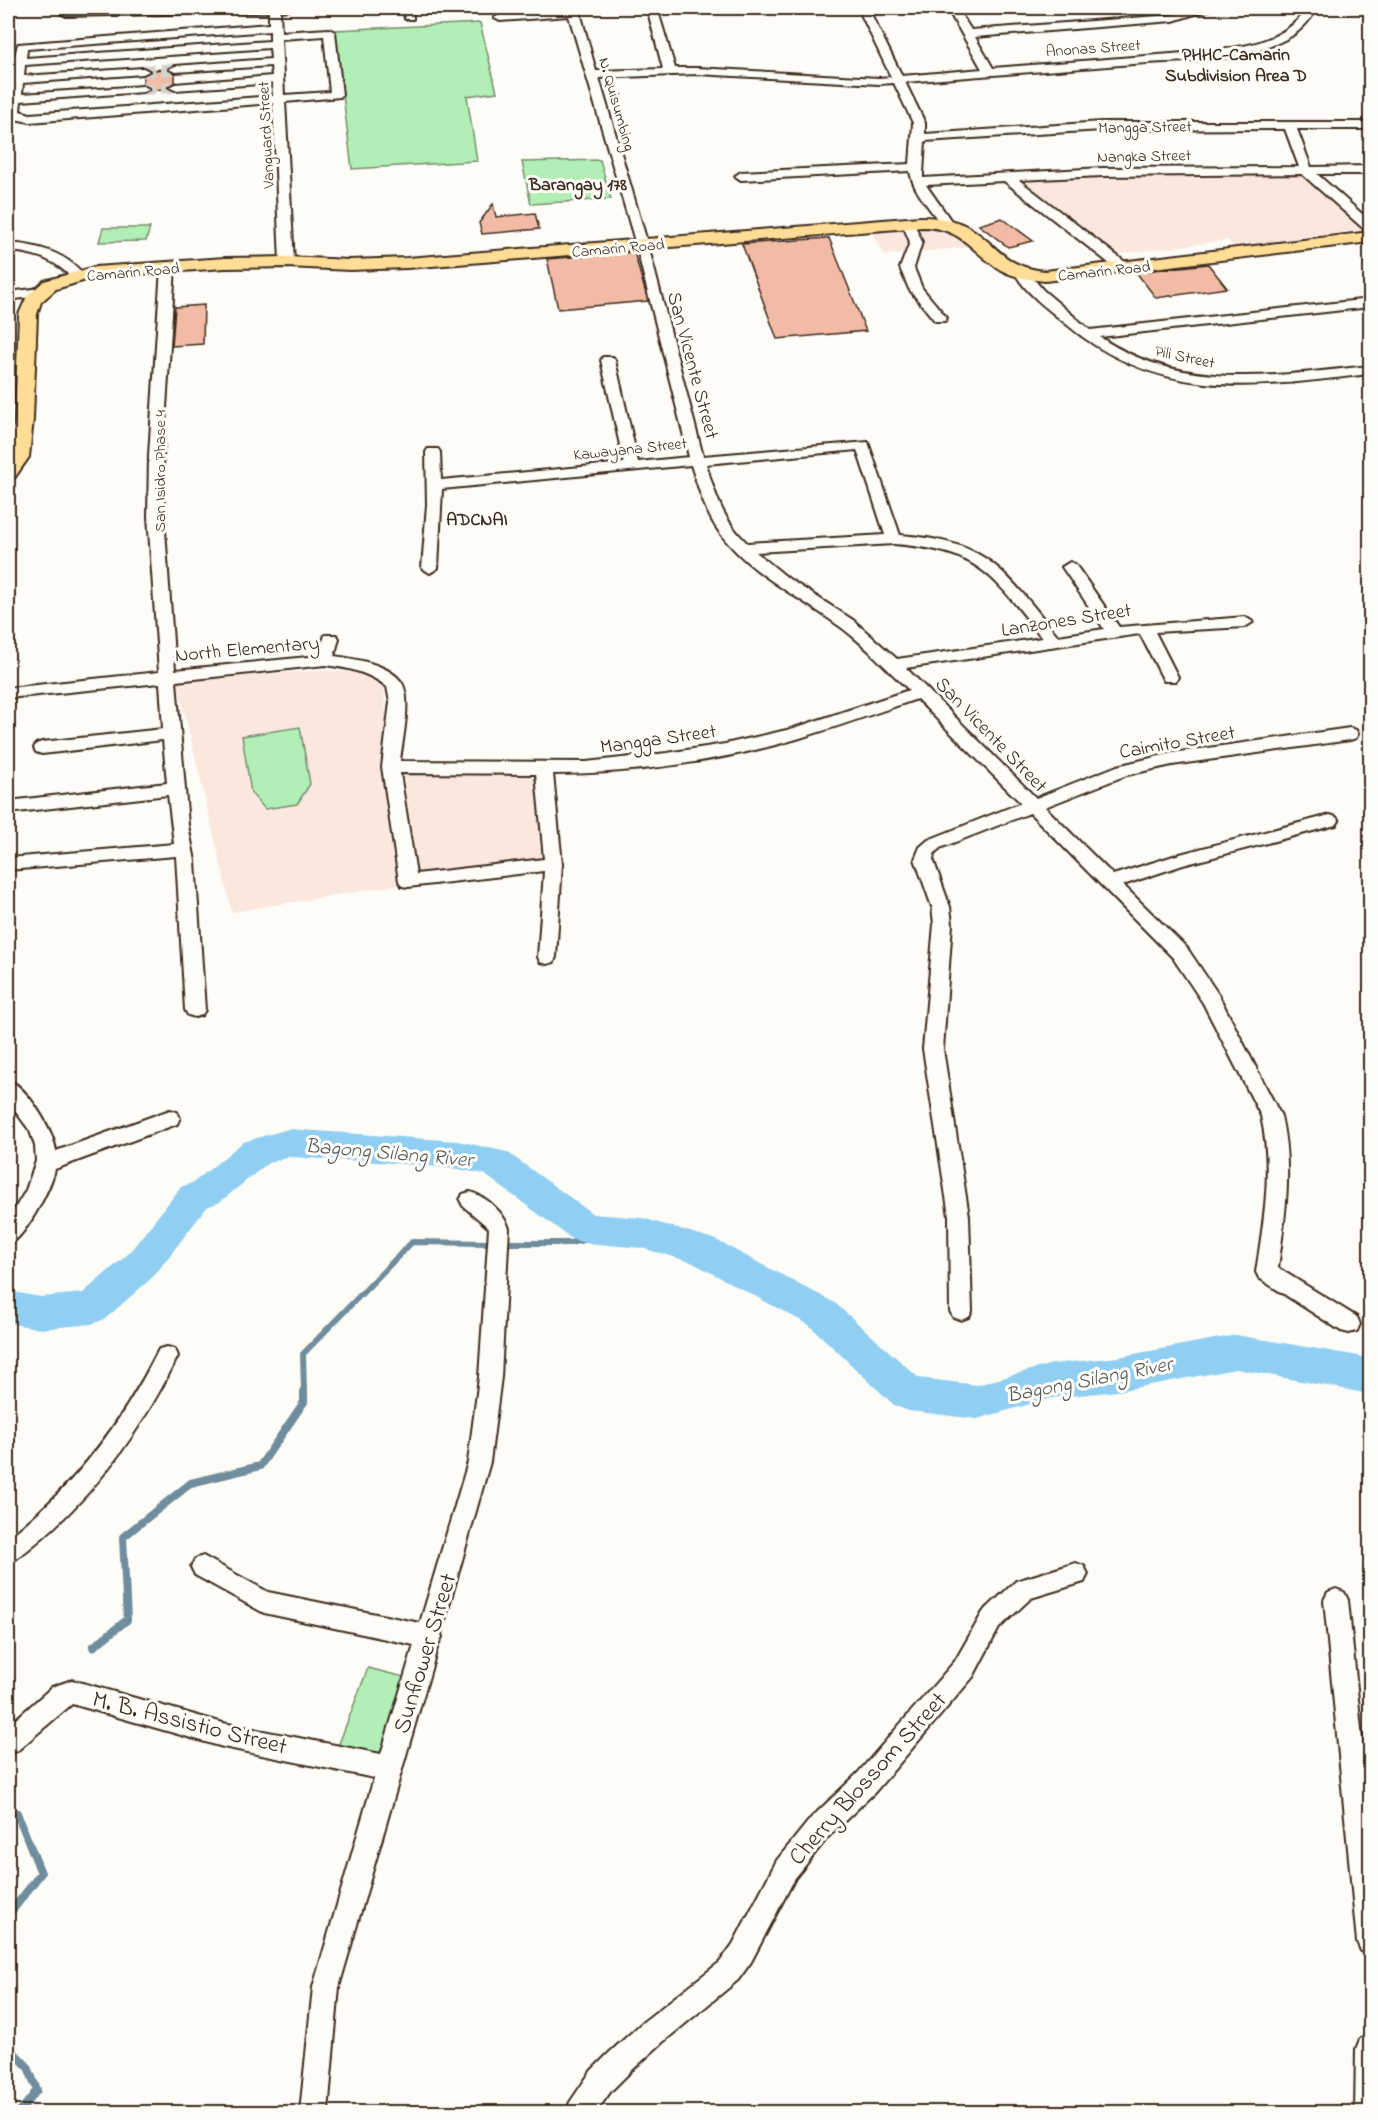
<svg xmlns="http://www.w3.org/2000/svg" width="1378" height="2120" font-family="'Indie Flower',sans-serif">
<rect width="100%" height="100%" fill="#fdfcf7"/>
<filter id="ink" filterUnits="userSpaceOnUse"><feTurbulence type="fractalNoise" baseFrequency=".0167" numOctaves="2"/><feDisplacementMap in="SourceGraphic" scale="12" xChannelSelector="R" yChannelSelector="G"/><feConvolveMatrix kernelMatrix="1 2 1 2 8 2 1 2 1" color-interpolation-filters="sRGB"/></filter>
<g filter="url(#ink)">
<!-- built -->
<g fill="#fae8df">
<path d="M1140,174L1303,175L1364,230L1234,247L1228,240L1113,255L1022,182Z"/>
<path d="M947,229L970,247L885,255L871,232Z"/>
<path d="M320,670L364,673L384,687L390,778L404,884L232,912L177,681Z"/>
<path d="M404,774L536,775L551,864L416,882Z"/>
</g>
<!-- green -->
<g fill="#b1efb6" stroke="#768c6a" stroke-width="1.5">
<path d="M480,23L497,92L467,96L477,161L352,169L335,30Z"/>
<path d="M600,160L611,199L531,204L522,162Z"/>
<path d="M103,228H150L146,241L99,242Z"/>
<path d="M300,727L310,784L297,804L265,809L251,793L242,736Z"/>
<path d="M368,1668L408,1678L378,1760L337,1749Z"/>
</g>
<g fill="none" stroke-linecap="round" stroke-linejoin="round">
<!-- stream-far1 -->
<g stroke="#6f8d9d" stroke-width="6">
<path d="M503,1243H570L624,1231"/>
<path d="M304,1391L303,1354L412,1242L489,1243"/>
</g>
<!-- stream -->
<g stroke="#6f8d9d" stroke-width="8">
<path d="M93,1647L127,1620L123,1537L191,1483L260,1466L304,1402V1390"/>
<path d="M8,1916L41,1873L17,1813"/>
<path d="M8,2046L28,2067L37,2090L20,2112"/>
</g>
<!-- river -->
<path fill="#91cff2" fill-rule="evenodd" d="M288,1129L458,1141L507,1152L593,1214L642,1218L714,1239L835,1303L919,1378L977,1385L1052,1364L1118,1357L1236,1335L1359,1356L1370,1360V1394L1236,1369L1118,1391L1052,1398L977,1419L909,1411L895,1406L809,1325L691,1262L642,1248L585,1243L572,1239L484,1174L458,1169L394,1163L288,1157L268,1163L220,1202L207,1207L154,1276L105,1319L92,1324L41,1329L8,1323V1291L41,1297L83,1293L128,1254L181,1187L194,1182L243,1142Z"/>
</g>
<!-- building -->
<g fill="#f2bba6" stroke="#3b2a1e" stroke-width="1.5">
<path d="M167,69L175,74V82L168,85V89L151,90L150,87L143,84V76L150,73L151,70Z"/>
<path d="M493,204L496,217L535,213L539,229L482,234L479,223Z"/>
<path d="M1002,218L1033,241L1008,247L979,225Z"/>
<path d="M829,238L866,331L777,339L742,244Z"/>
<path d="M634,252L648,301L558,309L547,259Z"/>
<path d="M1208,264L1227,288L1156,298L1136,272Z"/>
<path d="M204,305L203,344L172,346L175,307Z"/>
</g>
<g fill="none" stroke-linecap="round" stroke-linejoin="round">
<!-- minor-tunnel -->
<g stroke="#d6d2cc" stroke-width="12" stroke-dasharray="12 6" stroke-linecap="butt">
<path d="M143,71L175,69"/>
<path d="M143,89L175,87"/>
</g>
<defs>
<g id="minor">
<path d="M162,8H290L289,10L280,11L281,32L329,29L335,32L342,95L340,97L285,102L294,262L292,265H282L280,262L273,103L30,122L14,119L8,111L13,62L18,44L269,24V12L66,16L60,13L66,10ZM270,31V41L26,58L27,49ZM324,36L330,92L284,95L281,39ZM270,48L271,59L175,66L169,69L175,72L271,66L272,76L175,84L169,87L175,90L272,83L273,96L30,114L20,111L21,101L143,92L149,89L143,86L22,94L23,83L143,74L149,71L143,68L24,76L25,65Z"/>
<path d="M403,8H413V19H405Z"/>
<path d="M567,8H577L580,12L596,71L663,69L647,8H657L675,68H697L879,78L891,77L858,8H868L902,76L982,69L947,8H957L971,30L1172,15L1199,8H1214L1173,21L975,37L993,68L1209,51C1247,47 1285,41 1308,8H1318C1308,23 1298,34 1282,41C1238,63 1181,60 1133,64C1057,70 981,76 905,82L925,123V134L1102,122H1370V129H1297L1311,167L1370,166V174H1317L1370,221V231L1365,230L1302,174L1102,176L1019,180L1129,265L1131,268L1129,271H1119L1004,181L926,185L954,225L948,229L943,228C932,209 913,193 910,171L741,180L735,176L741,172L910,164L913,123L894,83L879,84L697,74L599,78L648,245L703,456L868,442L900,535C992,542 1003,571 1058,636L1104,629L1062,567L1070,562L1075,564L1119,627L1245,617L1253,622L1245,627L1155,632L1178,677L1176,681H1164L1162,677L1140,634L906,668L1036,798L1117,766L1172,753L1350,728L1356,730L1358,734L1356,738L1350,740L1172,765L1127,775L1045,807L1113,875L1180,854L1330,815L1336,817L1339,821L1336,825L1183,865L1123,885L1187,948L1218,994L1281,1116C1293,1168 1285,1217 1278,1268L1357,1317L1360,1324L1357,1331L1349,1333L1341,1331L1259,1278L1256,1272C1264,1219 1273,1169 1261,1116L1203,1003L1173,958L1030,813L940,848L934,854L933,859L950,907L952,924L943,1049L969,1216L972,1311L969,1317L961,1320L953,1317L950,1311L949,1216L923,1049L934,924L932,907L915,859L920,847L928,840L1021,803L917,699C878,712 840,726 800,738C724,761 633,774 553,774L562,864L556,957L554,962L547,964L540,962L538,957L544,871L408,887L402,886L399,881L382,767L390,702L387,687C369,672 348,668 325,665L176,681L188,825L195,861L205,1010L202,1015L195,1017L188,1015L185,1010L176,856L8,870V858L174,844L168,795L8,813V801L167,783L163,740L42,754L36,752L34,748L36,744L42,742L163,729L160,683L8,698V688L159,672L148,516L149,455L161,267L168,263L175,267L163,455L164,516L175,670L318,656L325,635H337L339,639L334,656C355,659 390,664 402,683C412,699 402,743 400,761L586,762L667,753L725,744L791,729L909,690C887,669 866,646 842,628C801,597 751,575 720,533C705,513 699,489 691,465L442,489L438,568L430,573L422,568L427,504L426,452L428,449H438L440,452L441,480L624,463L601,360L603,357H613L615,360L638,462L689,457L636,245L569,16L500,21L494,18L500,15ZM1285,129L1299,167L1102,168L923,178V174L925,141L1102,130ZM857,450L885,535L747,543C722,519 716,496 706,464ZM894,544C980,551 992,574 1042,638L897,659L853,620L789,579L756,552ZM400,773L536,774L544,859L416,874Z"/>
<path d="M908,219L914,223L922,242L914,268L922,288L947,318L945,321H935L909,289L900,268L910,242L902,223Z"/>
<path d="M8,243C37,245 66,252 85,276L83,279H73C55,259 34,253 8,251Z"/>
<path d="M1023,271L1028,272L1043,290L1090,330L1370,299V307L1100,337C1182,393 1278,375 1370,366V374C1257,387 1159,403 1065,323C1048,309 1027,294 1016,275Z"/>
<path d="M41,288L48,292L46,295L8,300V292Z"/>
<path d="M8,1080C27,1086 54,1132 56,1151L170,1110L177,1112L180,1118L177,1124L55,1169C51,1187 25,1239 8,1245V1220L26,1190L36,1161L35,1146L30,1131L8,1101Z"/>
<path d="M470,1192C487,1197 503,1212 509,1228L501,1377L490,1462L441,1634L442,1637L438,1645L339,1987L328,2112H300L313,1987L374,1778L223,1747L72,1704L17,1751L8,1754V1726L52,1687L72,1680L223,1723L381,1754L414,1645L264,1613L195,1575L191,1567L195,1559L203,1556L268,1592L420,1623L468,1462L479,1377L489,1228L463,1206L460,1200L463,1194Z"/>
<path d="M167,1347L175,1349L178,1356C139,1436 88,1505 16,1559L8,1562V1538C74,1488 122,1423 159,1349Z"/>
<path d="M1076,1563L1084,1566L1088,1574L1084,1582L1031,1598L999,1628L973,1677L875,1792L829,1836L795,1878L751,1962L738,1980L663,2042L629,2073L611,2091L596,2112H566L570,2102L591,2071L609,2053L643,2022L720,1962L733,1944L777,1860L811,1818L857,1774L955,1661L983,1612L1016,1581Z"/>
<path d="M1336,1589L1344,1592L1348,1600L1370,1818V1955L1361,1951L1357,1942L1324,1600L1328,1592Z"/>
<path d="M1370,2035V2112H1355L1356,2049L1360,2039Z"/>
</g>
<path id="major" d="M920,217C937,217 955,219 970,228C1000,247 1004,267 1045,271L1370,232V242L1045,281C1027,279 1011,277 996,267C969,248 960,228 923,227L407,268L350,270L287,267L225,268L96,277L56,289L41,302L37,314L33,419L29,457L15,477L8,479V460L15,419L19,314L27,296L44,281L95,267L225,258L287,257L350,260L407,258Z"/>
</defs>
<!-- minor casing -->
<use href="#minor" stroke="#3b2a1e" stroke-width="4"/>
<!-- major casing -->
<use href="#major" stroke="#3b2a1e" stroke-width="4"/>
<!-- minor -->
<use href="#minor" fill="#fdfcf7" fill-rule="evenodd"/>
<!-- major -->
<use href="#major" fill="#ffdd96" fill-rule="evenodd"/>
</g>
</g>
<g text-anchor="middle" stroke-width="6" stroke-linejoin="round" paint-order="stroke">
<!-- far-street labels -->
<g font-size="16" fill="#3b2a1e" stroke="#fdfcf7">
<text transform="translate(1093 47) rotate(-4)" y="6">Anonas Street</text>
<text transform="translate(618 104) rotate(74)" y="6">N. Quisumbing</text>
<text transform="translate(1145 126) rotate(-1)" y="6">Mangga Street</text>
<text transform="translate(265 135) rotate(-93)" y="6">Vanguard Street</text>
<text transform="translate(1144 155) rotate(-1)" y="6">Nangka Street</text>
<text transform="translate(618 247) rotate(-5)" y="6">Camarin Road</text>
<text transform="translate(1104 270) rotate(-6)" y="6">Camarin Road</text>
<text transform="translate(133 271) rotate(-5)" y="6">Camarin Road</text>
<text transform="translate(1185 356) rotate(12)" y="6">Pili Street</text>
<text transform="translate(630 448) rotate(-6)" y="6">Kawayana Street</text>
<text transform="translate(159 471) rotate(-90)" y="6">San Isidro Phase 4</text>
</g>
<!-- far-neighbourhood labels -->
<g font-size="18" font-weight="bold" fill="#3b2a1e" stroke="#fdfcf7">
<text x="1236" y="60">PHHC-Camarin<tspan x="1236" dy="21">Subdivision Area D</tspan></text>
<text x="477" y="525">ADCNAI</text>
</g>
<!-- far-quarter labels -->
<g font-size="18" font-weight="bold" fill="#3b2a1e" stroke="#fdfcf7">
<text x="578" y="190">Barangay 178</text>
</g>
<!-- street labels -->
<g font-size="20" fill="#3b2a1e" stroke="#fdfcf7">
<text transform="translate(694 365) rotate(75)" y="7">San Vicente Street</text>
<text transform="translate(1066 619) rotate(-9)" y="7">Lanzones Street</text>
<text transform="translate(247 648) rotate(-5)" y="7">North Elementary</text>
<text transform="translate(992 734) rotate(46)" y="7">San Vicente Street</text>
<text transform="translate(658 738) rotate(-8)" y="7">Mangga Street</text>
<text transform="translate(1177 741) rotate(-10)" y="7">Caimito Street</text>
</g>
<!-- water labels -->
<g font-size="21" font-style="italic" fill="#555c5e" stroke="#fdfcf7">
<text transform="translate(389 1152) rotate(5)" y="7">Bagong Silang River</text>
<text transform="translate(1089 1379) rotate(-11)" y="7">Bagong Silang River</text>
</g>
<!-- near-street labels -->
<g font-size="24" fill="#3b2a1e" stroke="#fdfcf7">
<text transform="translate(424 1653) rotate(-73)" y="8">Sunflower Street</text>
<text transform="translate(190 1722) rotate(14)" y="8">M. B. Assistio Street</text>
<text transform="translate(867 1778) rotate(-48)" y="8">Cherry Blossom Street</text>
</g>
</g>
<!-- margin -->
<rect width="1378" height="2120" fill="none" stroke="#fdfcf7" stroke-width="30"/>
<rect x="15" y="15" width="1348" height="2090" fill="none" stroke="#3b2a1e" stroke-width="2" filter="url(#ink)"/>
</svg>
